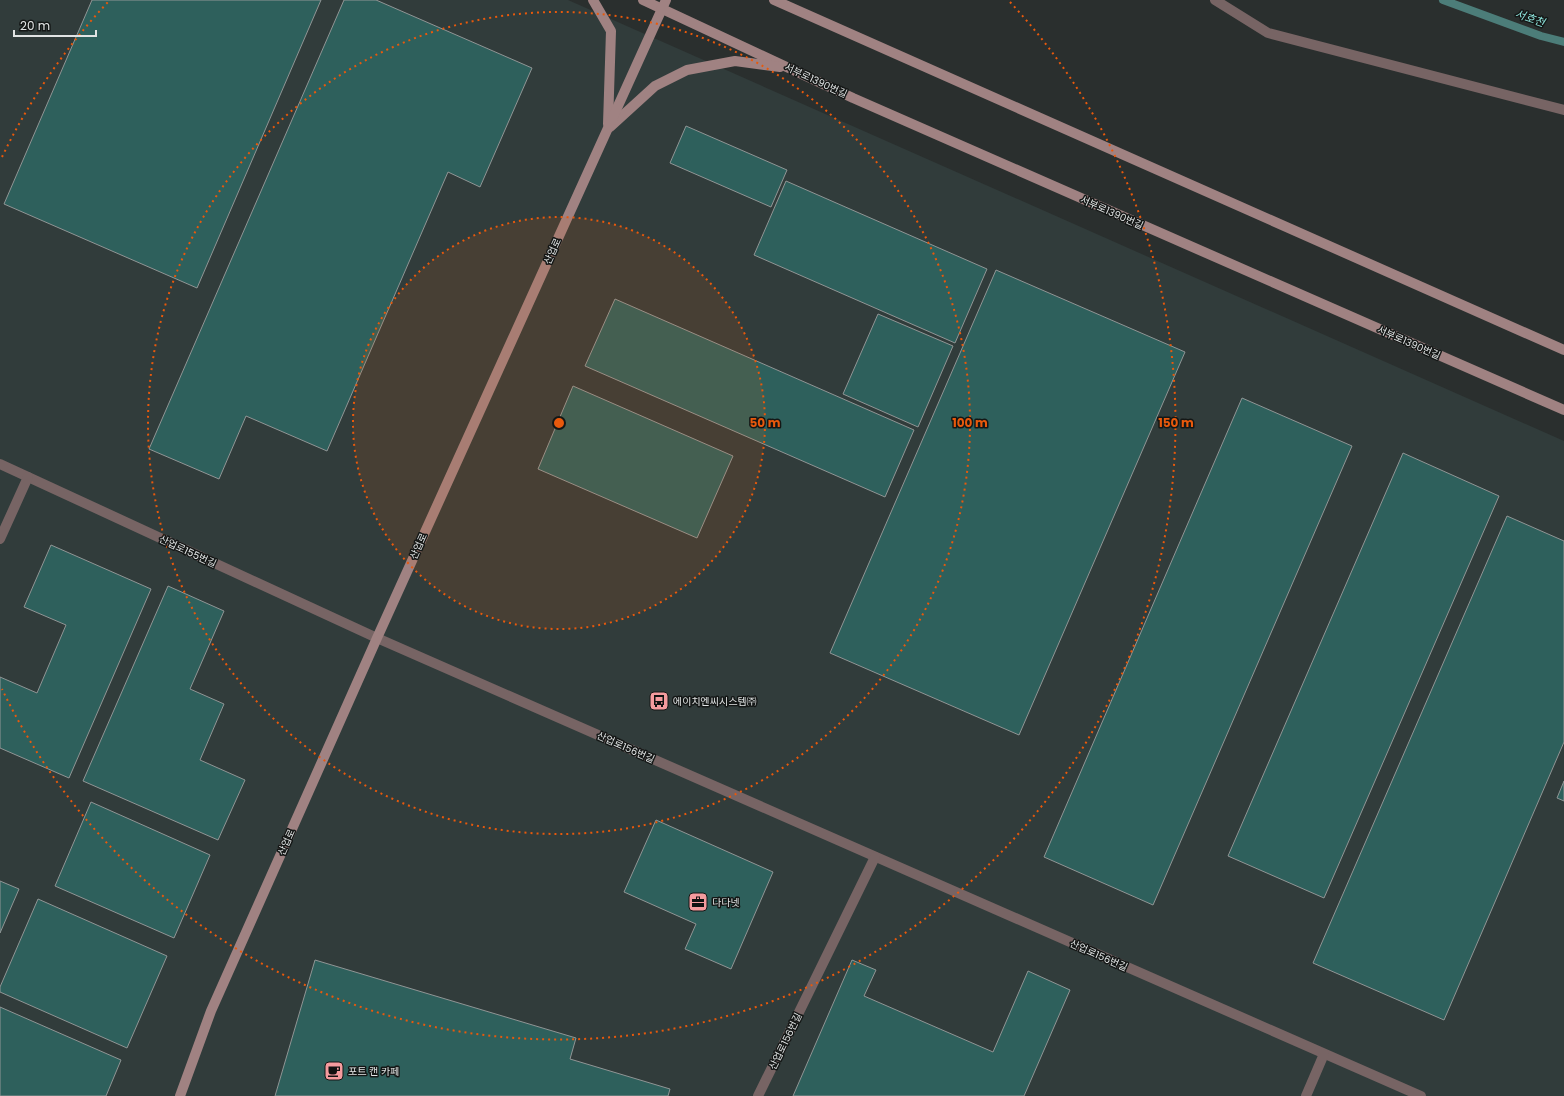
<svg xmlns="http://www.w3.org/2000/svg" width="1564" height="1096" font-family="Poppins,'Noto Sans KR',sans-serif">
<rect width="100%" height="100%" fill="#2a2f2e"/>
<!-- built -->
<path fill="#313c3b" d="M0,0H568L1564,441V1096H0Z"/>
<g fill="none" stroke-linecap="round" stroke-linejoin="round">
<!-- stream -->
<path stroke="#4c7d79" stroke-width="8" d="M1443,0L1541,36L1564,42"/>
</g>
<!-- building -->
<g fill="#2e605c" stroke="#909595">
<path d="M92,0H321L197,288L4,204Z"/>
<path d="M344,0H376L532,68L480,187L448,172L327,451L246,416L219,479L149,449Z"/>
<path d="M686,126L787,170L771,207L670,163Z"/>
<path d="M786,181L987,269L955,343L754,255Z"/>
<path d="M996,270L1185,352L1019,735L830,653Z"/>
<path d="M615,299L914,430L885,497L585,366Z"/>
<path d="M878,314L953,346L918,427L843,394Z"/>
<path d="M573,386L733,456L697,538L538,469Z"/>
<path d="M1242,398L1352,446L1153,905L1044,857Z"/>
<path d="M1403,453L1499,496L1324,898L1228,856Z"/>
<path d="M1507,516L1564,541V742L1444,1020L1313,963Z"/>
<path d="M51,545L151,589L69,778L0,748V677L37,693L66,625L24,607Z"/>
<path d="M168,586L224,611L190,689L224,704L200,760L245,780L218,840L83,781Z"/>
<path d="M1564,781V801L1557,798Z"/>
<path d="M91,802L210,855L174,938L55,886Z"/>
<path d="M656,820L773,872L731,969L685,949L696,924L624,892Z"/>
<path d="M0,881L19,889L0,933Z"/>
<path d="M38,899L167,956L127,1048L0,992V987Z"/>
<path d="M315,960L576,1038L570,1059L670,1089L668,1096H275Z"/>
<path d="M852,960L876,970L864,996L993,1052L1028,971L1070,990L1024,1096H793Z"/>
<path d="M0,1007L121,1060L106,1096H0Z"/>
</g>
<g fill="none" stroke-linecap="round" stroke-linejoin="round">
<!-- street -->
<g stroke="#776464" stroke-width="10">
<path d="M1215,0L1268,33L1564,110"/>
<path d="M0,464L377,638L1421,1096"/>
<path d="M0,539L28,477"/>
<path d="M758,1096L875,857"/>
<path d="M1306,1096L1324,1054"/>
</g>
<!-- secondary -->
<g stroke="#a08282" stroke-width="10">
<path d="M593,0L611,31L608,124"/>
<path d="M643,0L853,98L1564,410"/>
<path d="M774,0L1564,350"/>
<path d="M610,127L655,86L687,70L735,61L780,67"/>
<path d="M180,1096L211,1011L377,638L666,0"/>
</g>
</g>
<!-- distance rings -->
<circle cx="559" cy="423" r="206" fill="#e8590c" fill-opacity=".12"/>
<g fill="none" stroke="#e8590c" stroke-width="2" stroke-dasharray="2 4">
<circle cx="559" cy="423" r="206"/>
<circle cx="559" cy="423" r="411"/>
<path d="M2 157A617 617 0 0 1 108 2M1010 2A617 617 0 1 1 2 689"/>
</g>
<!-- icons -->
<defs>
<symbol id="bus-square" viewBox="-11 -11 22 22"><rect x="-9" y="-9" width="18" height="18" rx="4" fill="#f59b9e" stroke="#141716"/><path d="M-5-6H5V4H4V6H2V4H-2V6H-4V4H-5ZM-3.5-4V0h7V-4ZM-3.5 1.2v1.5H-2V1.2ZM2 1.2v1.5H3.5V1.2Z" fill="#111"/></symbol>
<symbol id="office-square" viewBox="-11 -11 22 22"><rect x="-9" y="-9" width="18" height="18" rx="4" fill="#f59b9e" stroke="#141716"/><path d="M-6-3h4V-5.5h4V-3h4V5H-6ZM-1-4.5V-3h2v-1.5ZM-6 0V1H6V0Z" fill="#111"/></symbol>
<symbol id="cafe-square" viewBox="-11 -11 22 22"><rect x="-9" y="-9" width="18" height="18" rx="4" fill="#f59b9e" stroke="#141716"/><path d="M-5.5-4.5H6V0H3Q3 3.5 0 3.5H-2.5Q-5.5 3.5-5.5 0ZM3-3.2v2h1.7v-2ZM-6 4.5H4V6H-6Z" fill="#111"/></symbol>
</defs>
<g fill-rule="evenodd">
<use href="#bus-square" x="648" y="690" width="22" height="22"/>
<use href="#office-square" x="687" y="891" width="22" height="22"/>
<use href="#cafe-square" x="323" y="1060" width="22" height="22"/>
</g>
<g text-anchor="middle" stroke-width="3" stroke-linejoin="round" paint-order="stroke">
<!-- street labels -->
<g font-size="10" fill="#e1e4e4" stroke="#141716">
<text transform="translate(816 80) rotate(25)" y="4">서부로1390번길</text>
<text transform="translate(1112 212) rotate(24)" y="4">서부로1390번길</text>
<text transform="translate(552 251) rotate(-66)" y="4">산업로</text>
<text transform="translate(1409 342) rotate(24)" y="4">서부로1390번길</text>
<text transform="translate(418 546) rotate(-66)" y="4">산업로</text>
<text transform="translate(188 551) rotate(25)" y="4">산업로155번길</text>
<text transform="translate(626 747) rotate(24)" y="4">산업로156번길</text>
<text transform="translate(286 842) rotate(-66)" y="4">산업로</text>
<text transform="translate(1099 955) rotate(24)" y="4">산업로156번길</text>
<text transform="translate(785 1041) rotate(-64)" y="4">산업로156번길</text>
</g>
<!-- poi labels -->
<g font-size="10" fill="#e1e4e4" stroke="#141716" text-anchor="start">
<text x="673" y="705">에이치엔씨시스템㈜</text>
<text x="712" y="906">다다넷</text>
<text x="348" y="1075">포트 캔 카페</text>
</g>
<!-- water labels -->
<g font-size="11" font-style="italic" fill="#8ee4dc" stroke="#141716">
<text transform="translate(1530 18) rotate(19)" y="4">서호천</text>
</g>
</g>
<circle cx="559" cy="423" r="6" fill="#e8590c" stroke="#141716" stroke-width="2"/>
<g font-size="12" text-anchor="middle" font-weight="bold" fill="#e8590c" stroke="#141716" stroke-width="3" stroke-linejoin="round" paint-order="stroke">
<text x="765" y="427">50 m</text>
<text x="970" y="427">100 m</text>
<text x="1176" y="427">150 m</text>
</g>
<!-- scale -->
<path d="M14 30v6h82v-6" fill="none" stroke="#e1e4e4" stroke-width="2"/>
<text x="20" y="30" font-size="12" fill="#e1e4e4" stroke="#141716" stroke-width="3" paint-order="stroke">20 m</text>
</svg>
